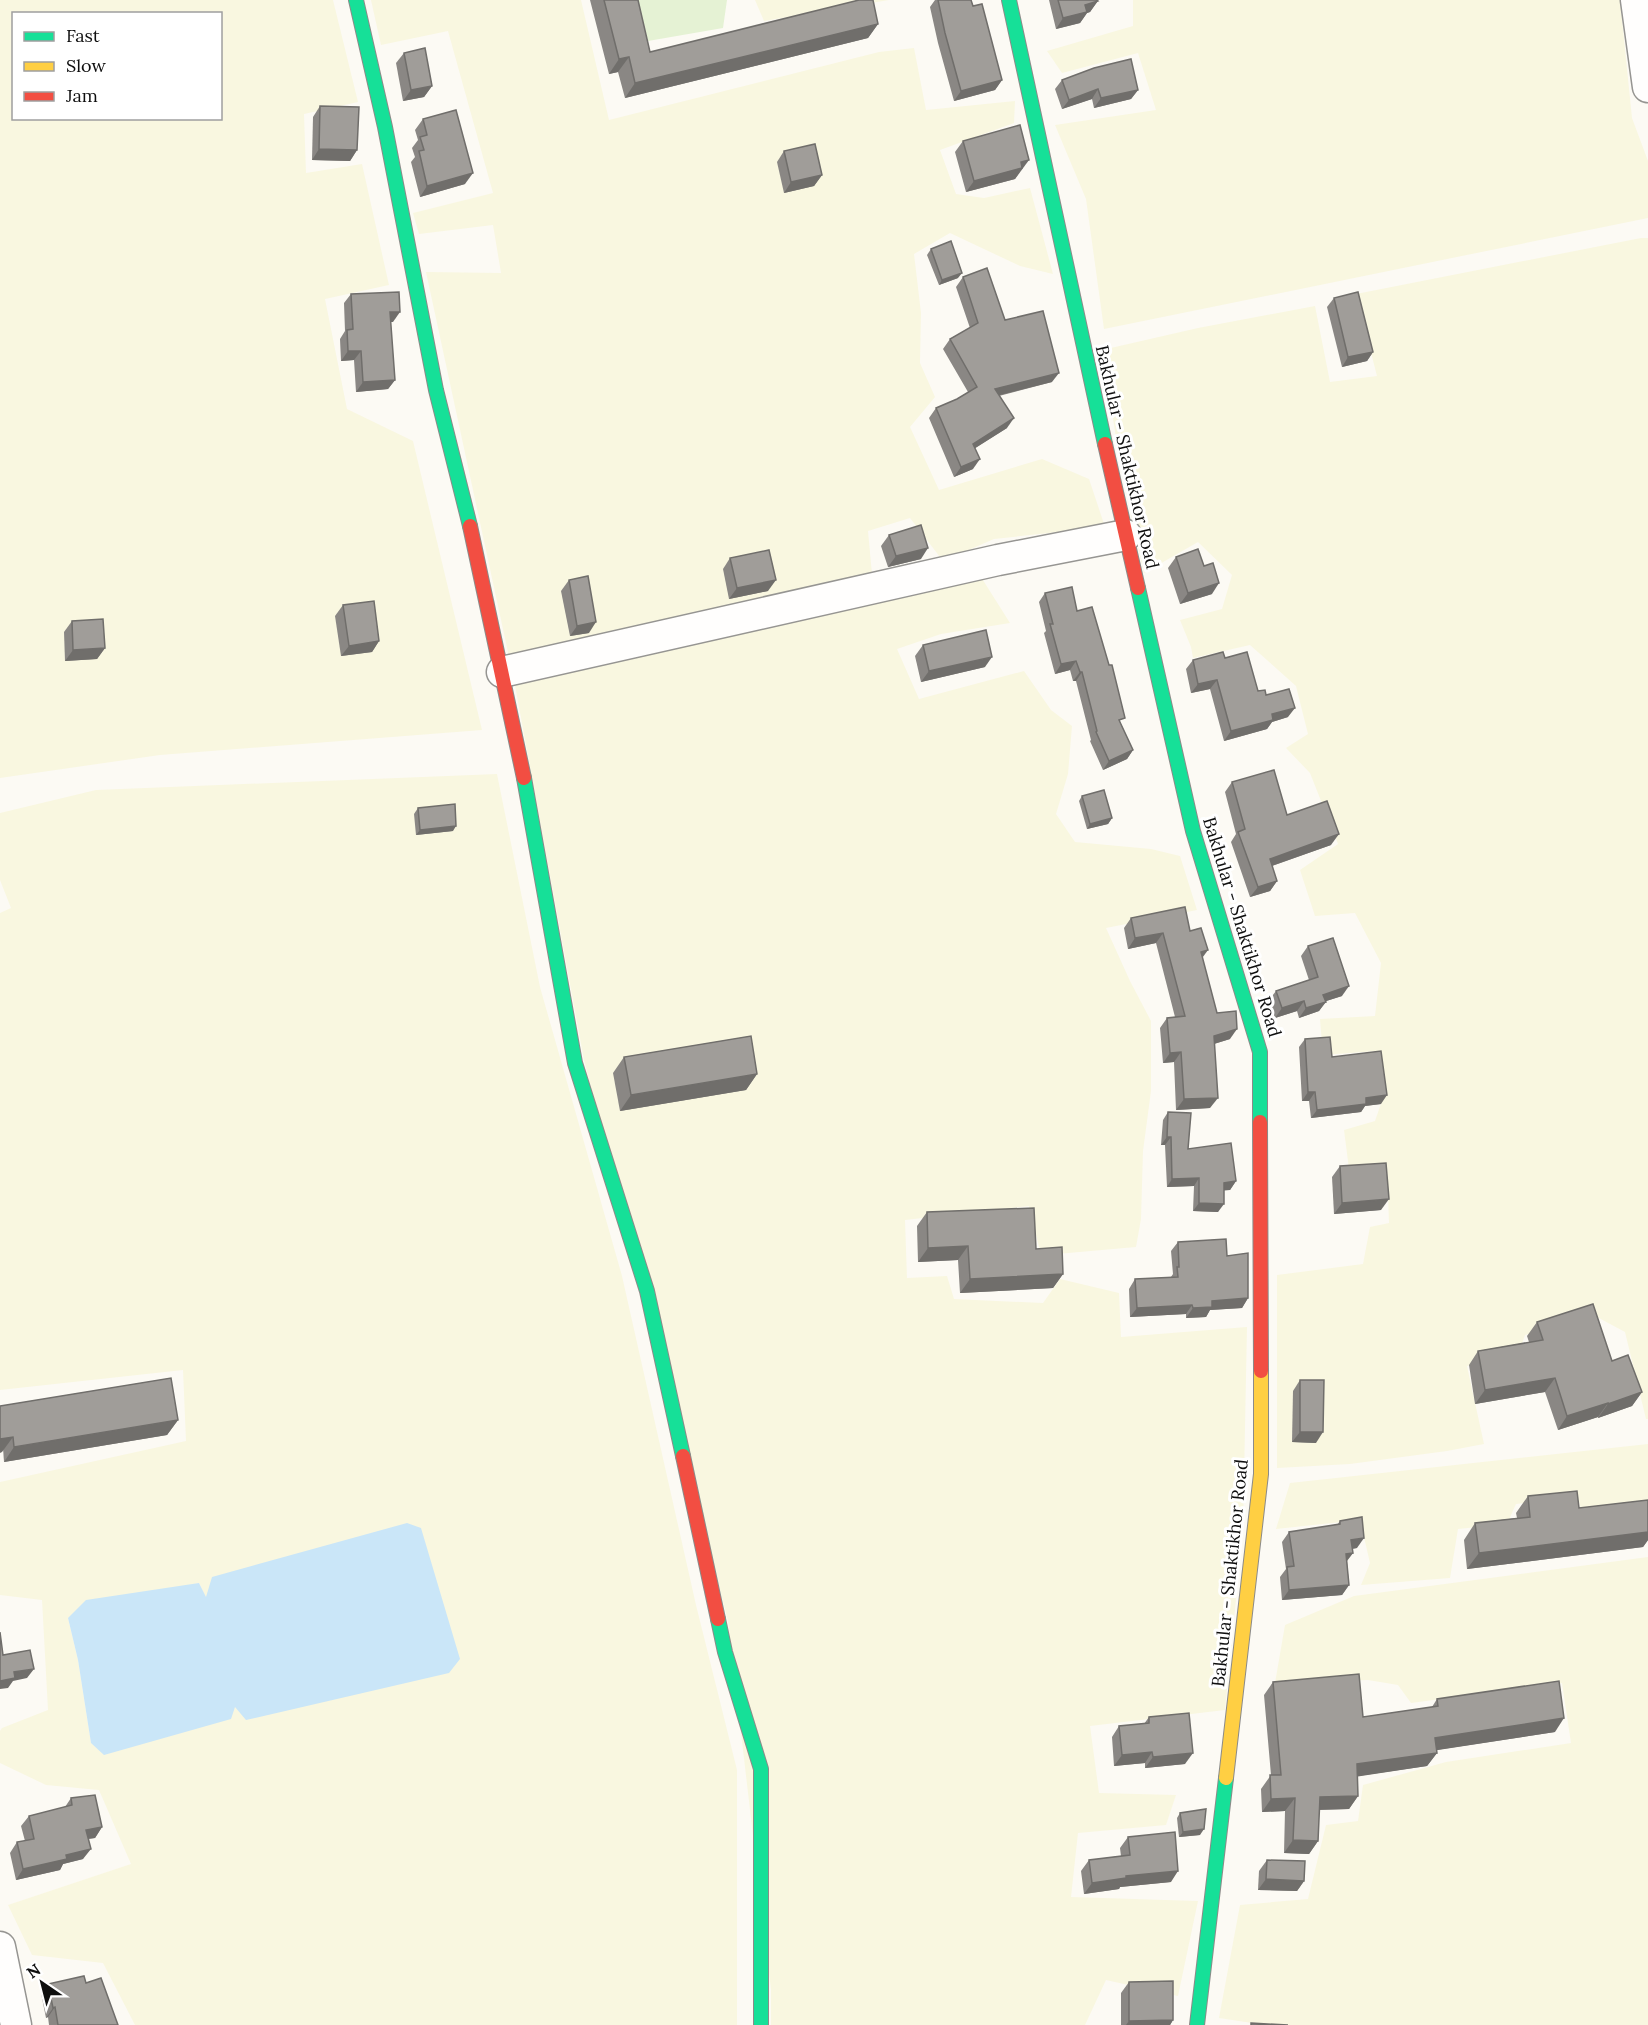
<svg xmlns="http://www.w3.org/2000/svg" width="1648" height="2025" font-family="Lora,serif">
<rect width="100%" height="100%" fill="#fcfaf4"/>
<!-- farmland -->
<g fill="#f9f7e0" fill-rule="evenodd">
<path d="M0,0H333L358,102L304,114L306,173L362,164L389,285L325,299L347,409L413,441L482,730L160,755L0,778ZM14,14H220V118H14Z"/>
<path d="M371,0H581L609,120L879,52L914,48L926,110L1015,101L1014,123L940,150L956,194L984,198L1030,188L1053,274L1020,266L950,233L914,254L921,313L920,363L935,397L910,427L939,490L1042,459L1089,479L1105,527L994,539L943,561L910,518L868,531L872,574L509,657L426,272L501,273L493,225L419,234L413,213L493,193L448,31L381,45Z"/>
<path d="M755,0H889L764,21Z"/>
<path d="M1133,0H1620L1632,118L1648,161V218L1104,329L1086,199L1055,125L1156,110L1138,53L1062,73L1047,51L1133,26Z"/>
<path d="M1641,238H1648V1419H1646L1625,1332L1597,1317L1525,1335L1518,1355L1467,1366L1484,1444L1447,1451L1350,1464L1277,1468V1275L1363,1264L1370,1227L1389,1223L1387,1167L1349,1169L1344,1130L1375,1121L1386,1089L1377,1051L1323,1055L1320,1019L1375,1016L1381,963L1355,913L1315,916L1300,870L1338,844L1310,773L1286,748L1308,734L1296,686L1250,645L1193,658L1191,647L1180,620L1222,609L1232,575L1198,542L1144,573L1122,475L1102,350L1198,328L1315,306L1330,382L1377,376L1356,294Z"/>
<path d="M981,577L1010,623L941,634L897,649L919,699L1024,671L1051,710L1072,726L1068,774L1056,814L1075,842L1151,849L1180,856L1197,910L1106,928L1130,981L1151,1021V1091L1143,1151L1141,1219L1136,1247L1057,1254L1040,1251L1029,1206L905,1220L907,1278L947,1276L954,1299L1043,1303L1060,1279L1119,1293L1121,1337L1247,1327L1243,1529L1225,1710L1090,1726L1099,1793L1176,1795L1166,1825L1078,1833L1071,1897L1198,1901L1178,1996L1106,1980L1085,2025H771V1990L728,1621L584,1060L514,680Z"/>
<path d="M497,774L540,987L622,1276L696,1605L737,1770V2025H135L103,1963L32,1955L8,1905L131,1864L99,1790L46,1785L0,1763V1731L2,1728L48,1710L42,1600L0,1595V1482L186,1441L183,1370L0,1390V913L11,908L0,880V813L96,790ZM199,1583L206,1598L91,1743L78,1660L68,1618Z"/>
<path d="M1648,1444V1508L1581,1509L1578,1497L1516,1504L1507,1524L1458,1529L1450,1578L1361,1585L1370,1563L1360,1520L1276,1529L1290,1483Z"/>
<path d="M1648,1557V2025H1265L1219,2018L1240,1905L1308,1899L1326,1825L1358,1821L1363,1785L1446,1762L1571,1743L1562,1683L1411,1703L1398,1685L1368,1680L1275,1683L1285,1625L1354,1596Z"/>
</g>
<!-- green -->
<path fill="#e5f2d4" d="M638,0H727L723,28L648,41Z"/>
<!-- water -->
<path fill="#cae6f8" d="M407,1523L421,1528L460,1659L449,1673L246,1720L235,1707L231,1719L104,1755L91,1743L78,1660L68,1618L86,1600L199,1583L206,1597L212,1577Z"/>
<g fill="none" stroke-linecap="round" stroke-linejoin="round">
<defs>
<g id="street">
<path d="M1636,0L1648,87"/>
<path d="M502,672L998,560L1126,535"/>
<path d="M0,1947L16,2025"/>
</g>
<g id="fast">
<path d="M356,0L385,127L436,390L470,526"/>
<path d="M1009,0L1105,444"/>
<path d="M1138,588L1193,831L1260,1052V1122"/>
<path d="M524,778L575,1063L647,1291L683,1456"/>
<path d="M718,1619L725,1652L761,1769V2025"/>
<path d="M1197,2025L1226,1778"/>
</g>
<path id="slow" d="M1226,1778L1261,1474V1371"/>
<g id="jam">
<path d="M1105,444L1138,588"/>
<path d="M470,526L524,778"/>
<path d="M1260,1122L1261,1371"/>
<path d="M683,1456L718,1619"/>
</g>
</defs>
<!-- street casing -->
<use href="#street" stroke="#969592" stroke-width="33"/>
<!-- fast casing -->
<use href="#fast" stroke="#8c8b89" stroke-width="16"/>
<!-- slow casing -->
<use href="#slow" stroke="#8c8b89" stroke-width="16"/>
<!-- jam casing -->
<use href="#jam" stroke="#8c8b89" stroke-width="16"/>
<!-- street -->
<use href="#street" stroke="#fffefd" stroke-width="30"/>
<!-- fast -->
<use href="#fast" stroke="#16e098" stroke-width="14"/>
<!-- slow -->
<use href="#slow" stroke="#ffcf43" stroke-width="14"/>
<!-- jam -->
<use href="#jam" stroke="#f24e42" stroke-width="14"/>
</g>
<!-- wall -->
<g fill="#8a8784">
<path d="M590,0H638L650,52L878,24L868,38L625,98L618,72L609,74Z"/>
<path d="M935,0H971L973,6L1002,80L995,90L954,101L938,43L930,7Z"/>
<path d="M1049,0H1098L1090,12L1087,13L1080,23L1056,29Z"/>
<path d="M404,53L432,86L424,97L403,101L396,63Z"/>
<path d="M1062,80L1138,90L1131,99L1094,108L1092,99L1062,109L1055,89Z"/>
<path d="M320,106L357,150L350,161L312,160L313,117Z"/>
<path d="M423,119L465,184L420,197L411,162L415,157L412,148L418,140L415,130Z"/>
<path d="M963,141L1021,171H1020L1015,179L966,192L955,152Z"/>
<path d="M784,151L822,175L814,186L784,193L777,162Z"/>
<path d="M931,249L958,278L939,285L927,255Z"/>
<path d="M963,277L1005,320L1052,382L999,396L1007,428L975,448L973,469L954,477L929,418L936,408L957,399L968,392L943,349L950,339L970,328L956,287Z"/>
<path d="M351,294L393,322H390L395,380L388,389L356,392L354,360L341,361L340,339L345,331L344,303Z"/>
<path d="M1334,298L1373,352L1367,361L1342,367L1327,307Z"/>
<path d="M889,535L921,559L888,567L881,546Z"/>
<path d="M1176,557L1212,594L1180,604L1168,568Z"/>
<path d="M730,558L768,591L729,599L723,569Z"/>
<path d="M569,580L589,633L570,636L561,591Z"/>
<path d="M1045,593L1077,611L1121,724L1133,750L1127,759L1103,770L1090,741L1091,740L1076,681H1073L1070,670L1055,674L1044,633L1046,631L1039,602Z"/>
<path d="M343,605L379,641L372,652L341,656L335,616Z"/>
<path d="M72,621L105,648L97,659L65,661L64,632Z"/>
<path d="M923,645L985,667L921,682L915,656Z"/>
<path d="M1225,658L1258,691L1266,695L1288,717L1272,722L1267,729L1224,741L1210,689L1191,693L1186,669L1193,660Z"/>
<path d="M1232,782L1287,815L1331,845L1272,866L1277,881L1270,891L1250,897L1231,842L1236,834L1225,792Z"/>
<path d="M1082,796L1112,818L1108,824L1087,829L1079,801Z"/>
<path d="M418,808L453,831L416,835L414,814Z"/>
<path d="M1131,918L1190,931L1202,958L1217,1013L1230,1039L1214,1044L1210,1108L1176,1110L1174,1062L1163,1063L1160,1028L1167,1018L1175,1017L1156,943L1128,949L1124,928Z"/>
<path d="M1308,946L1342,996L1326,1001L1319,1011L1299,1018L1297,1011L1275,1018L1269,1000L1276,991L1309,980L1301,956Z"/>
<path d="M1305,1039L1332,1057L1381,1104L1365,1106L1361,1112L1311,1118L1309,1101H1302L1299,1047Z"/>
<path d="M624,1057L757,1074L746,1090L620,1111L613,1073Z"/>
<path d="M1168,1112L1188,1149L1236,1181L1230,1190H1224L1218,1212L1193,1211L1194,1186L1167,1187L1165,1145H1161L1163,1120Z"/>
<path d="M1340,1166L1381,1210L1334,1214L1332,1177Z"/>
<path d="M927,1212L1036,1249L1063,1274L1053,1288L960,1293L958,1260L918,1262L917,1226Z"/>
<path d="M1178,1242L1227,1256L1248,1298L1242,1308L1210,1310L1206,1317L1186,1318V1314L1130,1317L1129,1289L1135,1279L1171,1277L1173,1274L1171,1251Z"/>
<path d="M1537,1322L1612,1361L1642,1392L1632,1406L1598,1418V1417L1558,1430L1545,1392L1475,1404L1469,1365L1478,1351L1529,1342L1527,1336Z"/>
<path d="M1300,1380L1316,1443L1292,1442L1293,1391Z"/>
<path d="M0,1406L178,1420L167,1435L4,1462Z"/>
<path d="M1528,1496L1579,1508L1648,1500V1540L1643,1547L1467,1569L1464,1540L1475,1523L1517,1518L1516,1513Z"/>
<path d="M1340,1521L1357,1548L1352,1549L1353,1553L1347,1561L1349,1585L1342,1595L1282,1600L1280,1577L1286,1569L1282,1542L1289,1532L1337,1525Z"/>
<path d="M1273,1682L1363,1717L1432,1707L1437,1699L1555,1732L1436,1750L1437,1753L1427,1766L1358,1776V1796L1349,1809L1319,1810L1318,1841L1309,1854L1284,1853L1285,1811L1262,1812L1261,1789L1271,1775L1264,1695Z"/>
<path d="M1149,1717L1185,1764L1145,1768V1763L1114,1766L1112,1737L1119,1726L1144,1724Z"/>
<path d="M71,1798L102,1827L95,1838L88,1839L83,1859L63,1864L60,1870L16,1880L10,1853L17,1842L25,1841L21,1826L29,1816L65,1807Z"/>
<path d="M1180,1813L1200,1835L1179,1837L1177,1818Z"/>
<path d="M1128,1837L1171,1882L1120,1887L1119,1889L1084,1894L1081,1871L1089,1860L1121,1856L1120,1848Z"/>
<path d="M1267,1860L1304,1881L1297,1891L1258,1890L1259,1871Z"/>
<path d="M1129,1982L1173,2020L1170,2025H1121V1993Z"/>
<path d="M86,1983L118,2025H49L48,2017L46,2018L41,1993L48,1984Z"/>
</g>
<!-- shaded-wall -->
<g fill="#706e6b">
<path d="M1098,1L1090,12L1087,13L1080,23L1056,29L1063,18L1085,5Z"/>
<path d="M878,24L868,38L625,98L635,83Z"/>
<path d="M629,57L618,72L609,74L619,59Z"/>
<path d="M1002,80L995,90L954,101L961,91Z"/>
<path d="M432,86L424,97L403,101L411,90Z"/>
<path d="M1098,89L1092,99L1062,109L1069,100Z"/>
<path d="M1138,90L1131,99L1094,108L1101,98Z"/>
<path d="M319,149L357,150L350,161L312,160Z"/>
<path d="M1029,160L1015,179L966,192L974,181L1021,162Z"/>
<path d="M473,173L465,184L420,197L427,186Z"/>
<path d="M822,175L814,186L784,193L791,182Z"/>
<path d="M962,273L958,278L939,285L942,280Z"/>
<path d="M390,312H400L393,322H383Z"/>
<path d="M348,351H361L354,360L341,361Z"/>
<path d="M1373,352L1367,361L1342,367L1348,357Z"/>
<path d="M1059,373L1052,382L988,398L995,389Z"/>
<path d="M395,380L388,389L356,392L363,382Z"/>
<path d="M1014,418L1007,428L966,454L973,444Z"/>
<path d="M980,459L973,469L954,477L961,467Z"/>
<path d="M928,548L921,559L888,567L896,556Z"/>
<path d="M776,580L768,591L729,599L737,588Z"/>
<path d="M1219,583L1212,594L1180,604L1188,593Z"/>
<path d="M596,622L589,633L570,636L577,626Z"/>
<path d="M379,641L372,652L341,656L349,646Z"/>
<path d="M105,648L97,659L65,661L73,650Z"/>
<path d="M992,657L985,667L921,682L929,671Z"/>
<path d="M1076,661L1070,670L1055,674L1061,664Z"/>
<path d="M1080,672H1082L1076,681H1073Z"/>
<path d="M1217,680L1210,689L1191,693L1198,684Z"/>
<path d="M1295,708L1288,717L1272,722L1267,729L1224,741L1231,731L1272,714Z"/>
<path d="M1133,750L1127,759L1103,770L1109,761Z"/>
<path d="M1112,818L1108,824L1087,829L1090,824Z"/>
<path d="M456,826L453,831L416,835L420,830Z"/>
<path d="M1339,834L1331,845L1263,869L1270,859Z"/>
<path d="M1277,881L1270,891L1250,897L1258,887Z"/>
<path d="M1163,933L1156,943L1128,949L1135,938Z"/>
<path d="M1208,950L1200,961L1201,952Z"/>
<path d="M1349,986L1342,996L1317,1004L1323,995Z"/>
<path d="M1304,1001L1297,1011L1275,1018L1282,1008Z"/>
<path d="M1326,1002L1319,1011L1299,1018L1306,1008Z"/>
<path d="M1237,1029L1230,1039L1207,1046L1214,1036Z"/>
<path d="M1181,1052L1174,1062L1163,1063L1170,1053Z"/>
<path d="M757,1074L746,1090L620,1111L631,1095Z"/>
<path d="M1308,1092H1315L1309,1101H1302Z"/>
<path d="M1387,1095L1381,1104L1365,1106L1361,1112L1311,1118L1317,1110L1366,1098Z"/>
<path d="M1218,1098L1210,1108L1176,1110L1184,1099Z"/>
<path d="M1167,1137H1171L1165,1145H1161Z"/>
<path d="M1199,1178L1194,1186L1167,1187L1172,1179Z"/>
<path d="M1236,1181L1230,1190L1219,1191L1224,1183Z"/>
<path d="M1389,1199L1381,1210L1334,1214L1342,1203Z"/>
<path d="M1199,1203L1224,1204L1218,1212L1193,1211Z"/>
<path d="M968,1246L958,1260L918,1262L928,1248Z"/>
<path d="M1063,1274L1053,1288L960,1293L970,1279Z"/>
<path d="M1248,1298L1242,1308L1210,1310L1206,1317L1186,1318L1193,1308L1212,1301Z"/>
<path d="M1192,1305L1186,1314L1130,1317L1137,1308Z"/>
<path d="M1555,1378L1545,1392L1475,1404L1485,1390Z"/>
<path d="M1642,1392L1632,1406L1598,1418L1608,1404Z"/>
<path d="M1608,1403L1598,1417L1558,1430L1567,1416Z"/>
<path d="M178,1420L167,1435L4,1462L14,1447Z"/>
<path d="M1300,1432H1323L1316,1443L1292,1442Z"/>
<path d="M13,1437L2,1452L0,1453V1439Z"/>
<path d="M1648,1532V1540L1643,1547L1467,1569L1479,1553Z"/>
<path d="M1364,1538L1357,1548L1343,1550L1351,1540Z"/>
<path d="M1353,1553L1345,1563L1346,1554Z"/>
<path d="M1349,1585L1342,1595L1282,1600L1289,1590Z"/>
<path d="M34,1669L27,1678L13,1681L8,1688L0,1689V1681L14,1672Z"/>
<path d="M1564,1718L1555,1732L1425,1752L1435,1738Z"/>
<path d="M1152,1752L1145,1763L1114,1766L1122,1755Z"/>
<path d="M1193,1753L1185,1764L1145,1768L1153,1757Z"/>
<path d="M1437,1753L1427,1766L1348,1778L1357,1764Z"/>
<path d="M1358,1796L1349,1809L1310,1810L1320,1797Z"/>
<path d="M1295,1798L1285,1811L1262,1812L1271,1799Z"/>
<path d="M102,1827L95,1838L78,1840L86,1830Z"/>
<path d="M1204,1829L1200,1835L1179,1837L1183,1832Z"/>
<path d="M1293,1840L1318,1841L1309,1854L1284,1853Z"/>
<path d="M91,1849L83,1859L63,1864L60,1870L16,1880L23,1869L66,1855Z"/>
<path d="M1178,1871L1171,1882L1120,1887L1119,1889L1084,1894L1092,1883L1126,1876Z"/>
<path d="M1266,1879L1304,1881L1297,1891L1258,1890Z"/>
<path d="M55,2007L48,2017L46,2018L53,2008Z"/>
<path d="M1173,2020L1170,2025H1126L1129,2021Z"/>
</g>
<!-- building -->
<g fill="#a09d99" stroke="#706e6b" stroke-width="1.5">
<path d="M604,0H638L650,52L859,0H873L878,24L635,83L629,57L619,59Z"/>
<path d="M938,0H971L973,6L982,4L1002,80L961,91L945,33Z"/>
<path d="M1058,0H1097L1098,1L1085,5L1087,12L1063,18Z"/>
<path d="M425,48L432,86L411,90L404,53Z"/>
<path d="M1131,59L1138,90L1101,98L1098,89L1069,100L1062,80L1094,68Z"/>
<path d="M320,106L359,107L357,150L319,149Z"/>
<path d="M456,110L473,173L427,186L419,151L424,150L420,137L427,135L423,119Z"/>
<path d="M1020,125L1029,160L1021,162L1022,168L974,181L963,141Z"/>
<path d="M815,144L822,175L791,182L784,151Z"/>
<path d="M951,241L962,273L942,280L931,249Z"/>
<path d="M987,268L1005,320L1043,311L1059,373L995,389L1014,418L973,444L980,459L961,467L936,408L957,399L977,387L950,339L978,323L963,277Z"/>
<path d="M399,292L400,312H390L395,380L363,382L361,351H348L347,330L353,329L351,294Z"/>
<path d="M1358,292L1373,352L1348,357L1334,298Z"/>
<path d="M921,525L928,548L896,556L889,535Z"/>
<path d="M1198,549L1204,566L1213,563L1219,583L1188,593L1176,557Z"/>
<path d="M769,550L776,580L737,588L730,558Z"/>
<path d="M588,576L596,622L577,626L569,580Z"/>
<path d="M1072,587L1077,611L1092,607L1109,665H1112L1125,718L1119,720L1133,750L1109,761L1096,732L1097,731L1082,672H1080L1076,661L1061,664L1050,624H1053L1045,593Z"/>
<path d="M374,601L379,641L349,646L343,605Z"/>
<path d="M103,619L105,648L73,650L72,621Z"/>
<path d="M986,630L992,657L929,671L923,645Z"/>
<path d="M1223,652L1225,658L1247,652L1258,691L1265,690L1266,695L1289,689L1295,708L1272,714L1273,720L1231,731L1217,680L1198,684L1193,660Z"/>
<path d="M1274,770L1287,815L1327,801L1339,834L1270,859L1277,881L1258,887L1238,832L1245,829L1232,782Z"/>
<path d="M1104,790L1112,818L1090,824L1082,796Z"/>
<path d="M455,804L456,826L420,830L418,808Z"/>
<path d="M1185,907L1190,931L1201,928L1208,950L1201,952L1217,1013L1236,1011L1237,1029L1214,1036L1218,1098L1184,1099L1181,1052L1170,1053L1167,1018L1185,1016L1163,933L1135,938L1131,918Z"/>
<path d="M1333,938L1349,986L1323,995L1326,1002L1306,1008L1304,1001L1282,1008L1276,991L1318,977L1308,946Z"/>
<path d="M751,1036L757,1074L631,1095L624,1057Z"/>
<path d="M1330,1037L1332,1057L1381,1051L1387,1095L1366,1098V1104L1317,1110L1315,1092H1308L1305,1039Z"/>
<path d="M1168,1112L1191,1113L1188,1149L1231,1143L1236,1181L1224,1183V1204L1199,1203V1178L1172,1179L1171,1137H1167Z"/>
<path d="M1386,1163L1389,1199L1342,1203L1340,1166Z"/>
<path d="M1034,1208L1036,1249L1062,1247L1063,1274L970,1279L968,1246L928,1248L927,1212Z"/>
<path d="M1226,1239L1227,1256L1248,1253V1298L1212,1301V1307L1193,1308L1192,1305L1137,1308L1135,1279L1178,1277L1177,1267H1179L1178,1242Z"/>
<path d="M1593,1304L1612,1361L1628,1355L1642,1392L1608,1404V1403L1567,1416L1555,1378L1485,1390L1478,1351L1543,1340L1537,1322Z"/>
<path d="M171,1378L178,1420L14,1447L13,1437L0,1439V1406Z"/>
<path d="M1300,1380H1324L1323,1432H1300Z"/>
<path d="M1577,1491L1579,1508L1648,1500V1532L1479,1553L1475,1523L1530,1517L1528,1496Z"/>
<path d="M1362,1517L1364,1538L1351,1540L1353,1553L1346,1554L1349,1585L1289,1590L1287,1567L1294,1566L1289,1532L1340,1524V1521Z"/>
<path d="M0,1632L3,1655L30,1650L34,1669L14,1672L15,1678L0,1681Z"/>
<path d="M1359,1674L1363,1717L1438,1706L1437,1699L1559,1681L1564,1718L1435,1738L1437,1753L1357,1764L1358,1796L1320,1797L1318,1841L1293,1840L1295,1798L1271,1799L1270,1775H1281L1273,1682Z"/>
<path d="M1189,1713L1193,1753L1153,1757L1152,1752L1122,1755L1119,1726L1149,1723V1717Z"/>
<path d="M95,1795L102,1827L86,1830L91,1849L66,1855L67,1859L23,1869L17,1842L34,1839L29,1816L72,1805L71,1798Z"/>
<path d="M1206,1809L1204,1829L1183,1832L1180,1813Z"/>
<path d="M1175,1832L1178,1871L1126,1876V1878L1092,1883L1089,1860L1130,1855L1128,1837Z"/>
<path d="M1267,1860L1305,1861L1304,1881L1266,1879Z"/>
<path d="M84,1976L86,1983L101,1978L118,2025H58L55,2007L53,2008L48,1984Z"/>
<path d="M1173,1981V2020L1129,2021V1982Z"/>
<path d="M1251,2023L1288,2025H1251Z"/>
</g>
<g text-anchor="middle" stroke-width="6" stroke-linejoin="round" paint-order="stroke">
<!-- street labels -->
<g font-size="18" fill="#0f0f0f" stroke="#fff">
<text transform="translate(1127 457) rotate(77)" y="6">Bakhular - Shaktikhor Road</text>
<text transform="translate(1242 927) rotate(73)" y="6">Bakhular - Shaktikhor Road</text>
<text transform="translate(1230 1573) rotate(-84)" y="6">Bakhular - Shaktikhor Road</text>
</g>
</g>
<!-- legend -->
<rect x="12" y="12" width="210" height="108" fill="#ffffff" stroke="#9f9f9f" stroke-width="1.5"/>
<rect x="24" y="32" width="30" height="9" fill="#16e098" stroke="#9f9f9f" stroke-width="1.5"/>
<text x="66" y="42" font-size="18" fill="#0f0f0f">Fast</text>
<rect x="24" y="62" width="30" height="9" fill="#ffcf43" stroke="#9f9f9f" stroke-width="1.5"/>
<text x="66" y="72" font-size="18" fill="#0f0f0f">Slow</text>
<rect x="24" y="92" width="30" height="9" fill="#f24e42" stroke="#9f9f9f" stroke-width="1.5"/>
<text x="66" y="102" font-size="18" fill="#0f0f0f">Jam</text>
<!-- north arrow -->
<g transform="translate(42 1983) rotate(325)" stroke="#ffffff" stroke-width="4.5" paint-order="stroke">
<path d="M0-4.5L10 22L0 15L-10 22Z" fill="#0f0f0f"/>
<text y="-9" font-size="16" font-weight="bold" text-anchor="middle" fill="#0f0f0f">N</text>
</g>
</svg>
